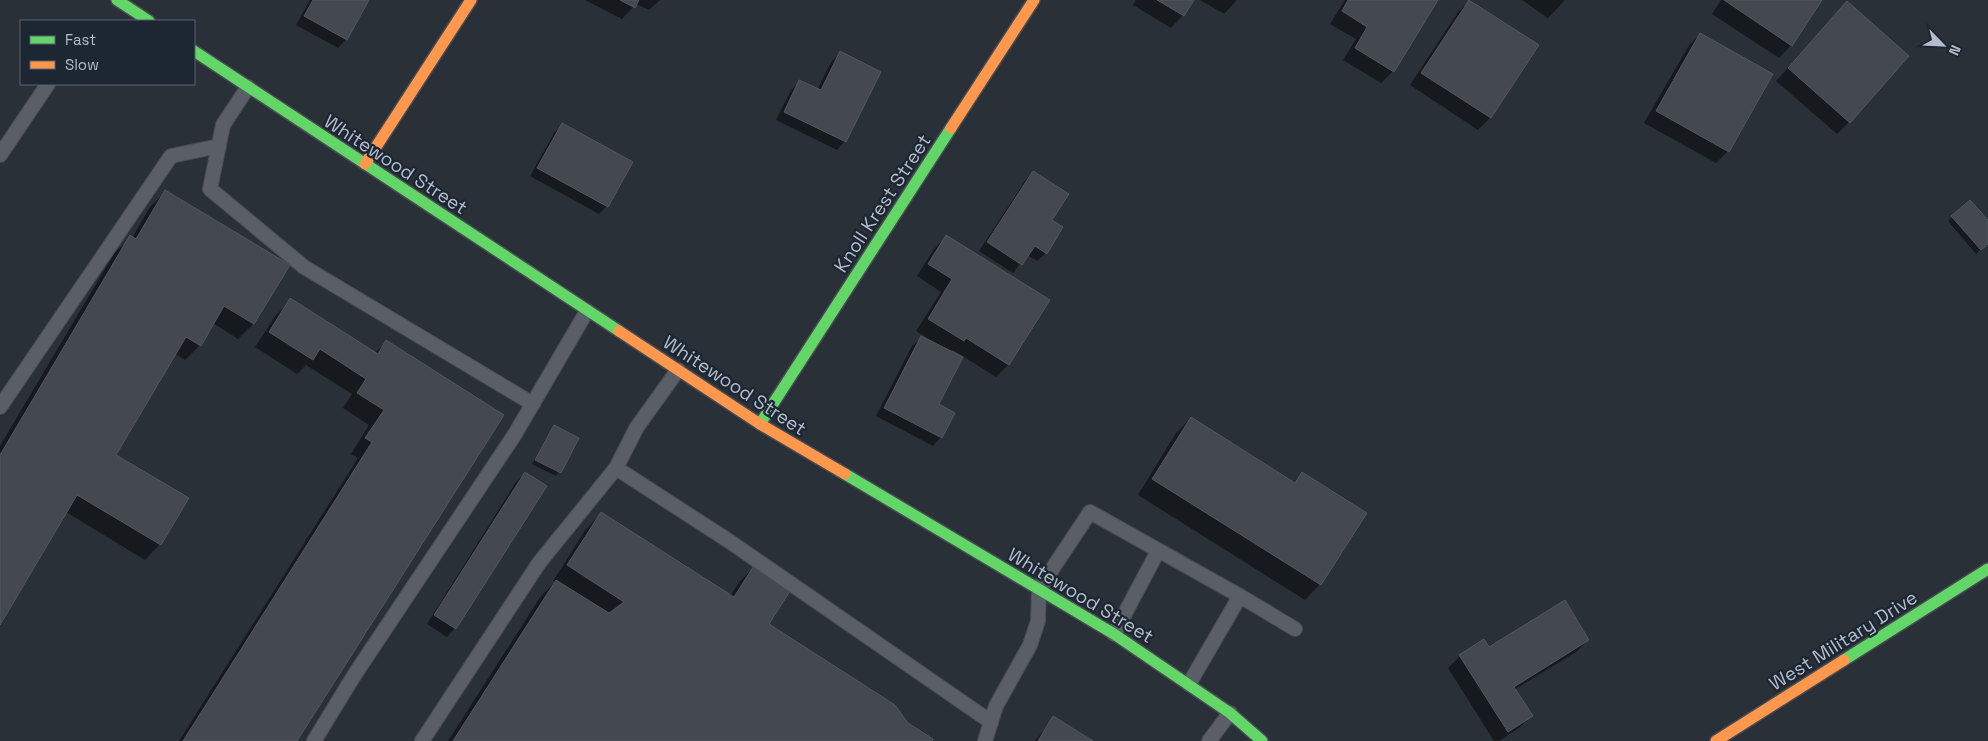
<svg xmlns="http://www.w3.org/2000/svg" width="1988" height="741" font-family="'Space Grotesk',sans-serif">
<rect width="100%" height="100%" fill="#2a3038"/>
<!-- shadow -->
<g fill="#0007">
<path d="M310,0H368L346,39L338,48L296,25Z"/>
<path d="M585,0H660L649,10L636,4L622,19Z"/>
<path d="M1136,0H1192L1183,15L1171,28L1133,5Z"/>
<path d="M1200,0H1237L1224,14Z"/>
<path d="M1345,0H1436L1393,71L1381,83L1343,60L1356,39L1330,24Z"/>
<path d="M1470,0L1538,45L1490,118L1478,130L1410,85L1458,12Z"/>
<path d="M1522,0H1565L1548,18Z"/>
<path d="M1721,0H1821L1791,45L1779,58L1712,14Z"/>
<path d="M1847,3L1849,122L1837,134L1776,81Z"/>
<path d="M1700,34L1728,151L1716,163L1644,123L1688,47Z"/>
<path d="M840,53L845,141L837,150L776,120L791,90L800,82L817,90L831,62Z"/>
<path d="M562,125L607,206L599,214L530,176L554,133Z"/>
<path d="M1033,172L1050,220L1046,253L1037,261L1027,255L1013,273L979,251L1025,181Z"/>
<path d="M165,192L288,266L253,324L238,339L213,323L200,345L185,360L175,354L115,456L187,498L160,544L145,560L66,512L0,622V446L115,252L132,238L150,207Z"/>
<path d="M1952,217L1988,222V243L1976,254L1948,221Z"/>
<path d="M946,237L1008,365L996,377L953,350L950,353L937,405L941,437L933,446L876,416L912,346L921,338L931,343L932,341L916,331L941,292L917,276L934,249Z"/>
<path d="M291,300L375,353L386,342L502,415L296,741H179L358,458L351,454L369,425L343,408L352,394L306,365L297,374L255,347L276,315Z"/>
<path d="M1191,418L1293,483L1302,474L1320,584L1305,600L1138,495L1176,433Z"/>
<path d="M554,426L578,438L556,476L532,464Z"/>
<path d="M525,473L455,628L447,637L427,624L516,482Z"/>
<path d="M601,514L730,596L740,581L755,566L767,624L930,741H448L541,596L555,582L553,581L586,529Z"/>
<path d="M1588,640L1576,652L1514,690L1531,716L1519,728L1499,741H1494L1448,668L1460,656L1489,649Z"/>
<path d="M1054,718L1091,741H1035Z"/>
</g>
<!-- building -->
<g fill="#444950" stroke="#52575f">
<path d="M313,0H369L347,40L304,16Z"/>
<path d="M620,0H639L635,8Z"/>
<path d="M1157,0H1194L1184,16Z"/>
<path d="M1348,0H1438L1394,72L1355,48L1367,27L1342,11Z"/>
<path d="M1469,0L1539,45L1491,118L1421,73Z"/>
<path d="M1724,0H1822L1792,46Z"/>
<path d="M1847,1L1909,56L1850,123L1788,68Z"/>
<path d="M1700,33L1773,74L1729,152L1656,111Z"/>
<path d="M840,51L881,72L846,142L784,112L799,80L821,90Z"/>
<path d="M562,123L633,162L608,207L537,168Z"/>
<path d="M1033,171L1069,194L1052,220L1063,227L1047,254L1035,246L1022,265L987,242Z"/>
<path d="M165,190L290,265L254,324L224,306L201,346L186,337L116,455L189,498L161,545L77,495L0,625V455L130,235L136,239Z"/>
<path d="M1970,200L1988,220V244L1981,250L1951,216Z"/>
<path d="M946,235L1050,300L1009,365L966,338L964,341L928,319L952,279L928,264Z"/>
<path d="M290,298L378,354L386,340L504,415L297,741H183L372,442L365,438L384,410L357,393L366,379L320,349L313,360L269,332Z"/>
<path d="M921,336L963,357L939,404L955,413L942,438L884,408Z"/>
<path d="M1191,417L1295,483L1302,472L1367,513L1321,585L1152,479Z"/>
<path d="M554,425L579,438L561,473L535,460Z"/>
<path d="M525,472L547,486L456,629L434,615Z"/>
<path d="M601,512L734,597L755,564L792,588L769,624L895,705L908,723L933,739L932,741H453L556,580L609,613L624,602L567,565Z"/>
<path d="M1565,600L1589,640L1514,687L1533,716L1508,732L1459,655L1484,639L1489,647Z"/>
<path d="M1053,716L1093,741H1038Z"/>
</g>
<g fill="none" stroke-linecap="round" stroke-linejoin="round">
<defs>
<g id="lane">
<path d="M248,87L223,125L210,189L304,267L533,404"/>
<path d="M0,155L48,84"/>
<path d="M0,407L171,156L219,146"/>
<path d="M616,468L729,541L991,722"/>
<path d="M1114,634L1158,551"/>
<path d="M1189,684L1240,596L1295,629"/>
<path d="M314,741L355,674L515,434L587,311"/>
<path d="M422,741L539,563L616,468L637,427L678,370"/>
<path d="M985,741L996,706L1030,645L1038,621L1039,589L1090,512L1240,596"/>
<path d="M1209,741L1230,713"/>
</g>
<g id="fast">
<path d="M117,0L149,21"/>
<path d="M194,51L619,331"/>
<path d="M760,424L951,128"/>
<path d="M845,474L1114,634L1230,713L1262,741"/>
<path d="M1844,660L1988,569"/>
</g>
<g id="slow">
<path d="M951,128L1034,0"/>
<path d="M365,164L471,0"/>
<path d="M619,331L760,424L845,474"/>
<path d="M1716,741L1844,660"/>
</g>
</defs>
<!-- lane casing -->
<use href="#lane" stroke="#484c53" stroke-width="16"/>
<!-- fast casing -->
<use href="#fast" stroke="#484c53" stroke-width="14"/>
<!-- slow casing -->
<use href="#slow" stroke="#484c53" stroke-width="14"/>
<!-- lane -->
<use href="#lane" stroke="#5a5e66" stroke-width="14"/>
<!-- fast -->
<use href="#fast" stroke="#63d668" stroke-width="11"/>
<!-- slow -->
<use href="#slow" stroke="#ff974d" stroke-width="11"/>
</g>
<g text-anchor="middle" stroke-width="4.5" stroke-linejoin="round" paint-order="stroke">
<!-- street labels -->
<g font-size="19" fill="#b4bcc9" stroke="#1d2633">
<text transform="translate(396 164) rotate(33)" y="7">Whitewood Street</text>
<text transform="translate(882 203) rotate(-57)" y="7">Knoll Krest Street</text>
<text transform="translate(735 385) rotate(33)" y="7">Whitewood Street</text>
<text transform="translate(1081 595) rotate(31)" y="7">Whitewood Street</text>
<text transform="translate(1843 640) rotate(-32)" y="7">West Military Drive</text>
</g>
</g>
<!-- legend -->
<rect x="20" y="20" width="175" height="65" fill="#1d2633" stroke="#59626f"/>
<rect x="30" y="36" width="25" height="8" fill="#63d668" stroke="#59626f"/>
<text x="65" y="45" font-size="15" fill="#b4bcc9">Fast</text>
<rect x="30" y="61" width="25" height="8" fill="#ff974d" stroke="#59626f"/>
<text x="65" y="70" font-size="15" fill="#b4bcc9">Slow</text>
<!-- north arrow -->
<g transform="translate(1943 45) rotate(114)" stroke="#1d2633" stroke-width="4" paint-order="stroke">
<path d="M0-4L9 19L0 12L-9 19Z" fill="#b4bcc9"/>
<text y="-8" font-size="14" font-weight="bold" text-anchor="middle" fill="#b4bcc9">N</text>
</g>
</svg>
